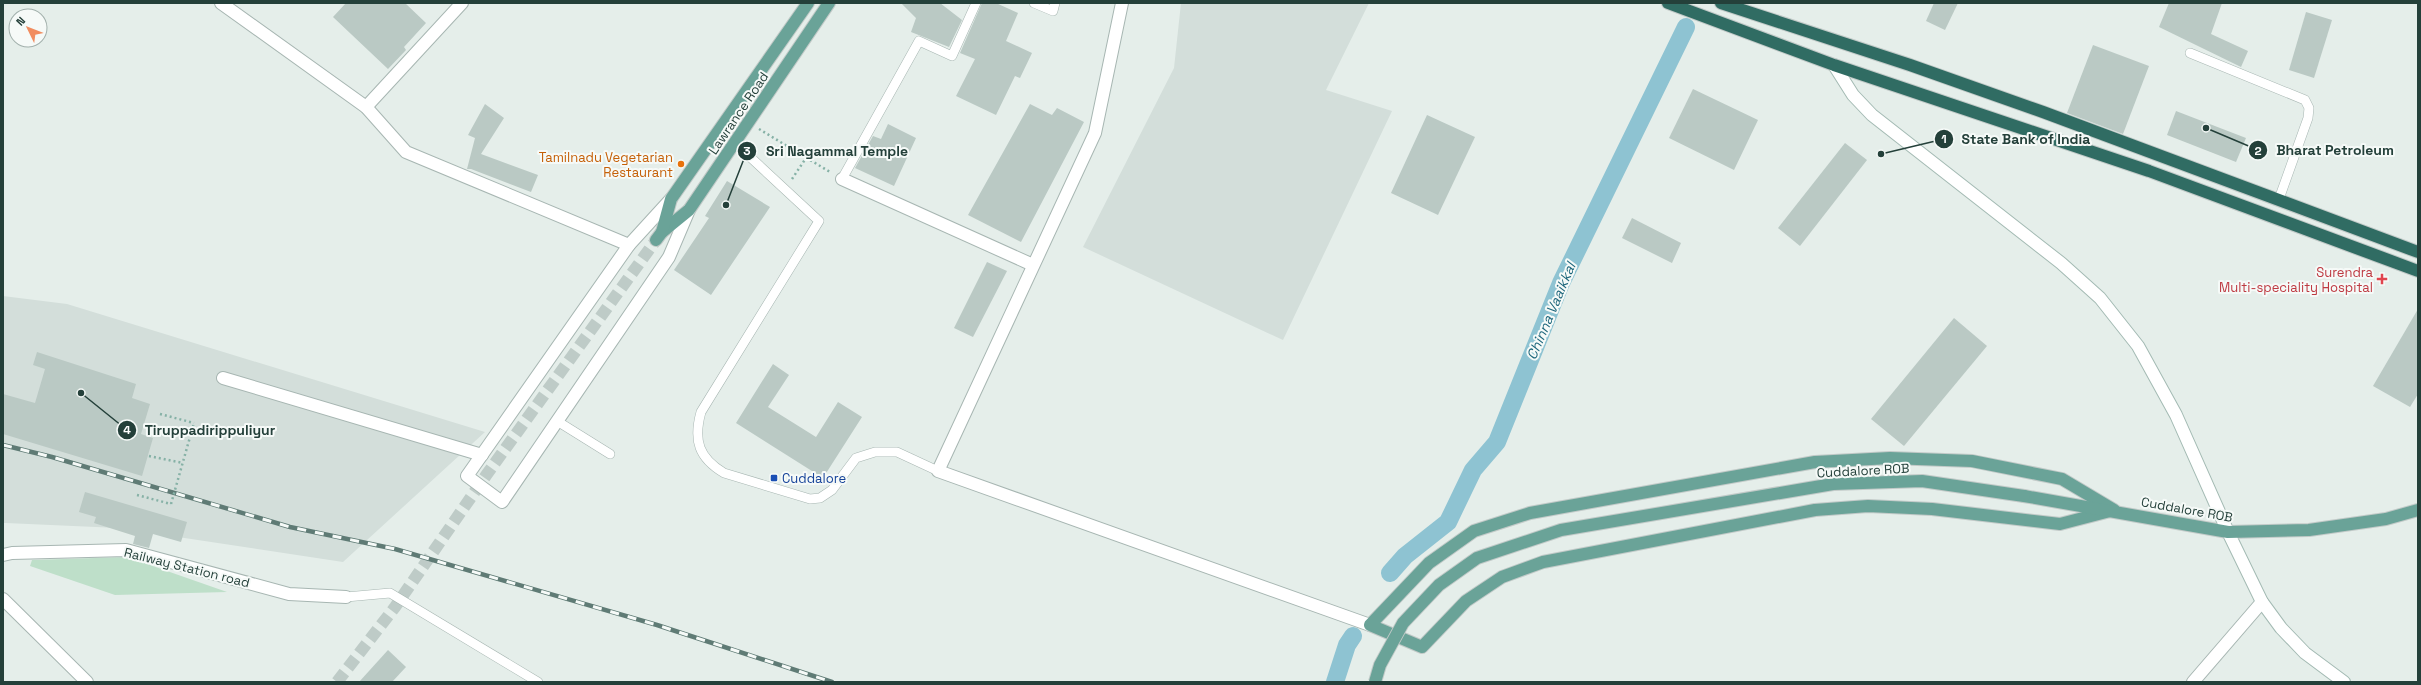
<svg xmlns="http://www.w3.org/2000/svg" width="2421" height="685" font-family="'Space Grotesk',sans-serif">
<rect width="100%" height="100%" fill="#e5eeea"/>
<!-- built -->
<g fill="#d3deda">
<path d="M1181,3H1369L1326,90L1392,111L1283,340L1083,247L1174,68Z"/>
<path d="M3,296L67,304L485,432L343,562L118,528L6,523H3Z"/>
</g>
<!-- green -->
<path fill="#bedfc9" d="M127,557L227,592L115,595L30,566L32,560Z"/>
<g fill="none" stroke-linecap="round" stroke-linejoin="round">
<!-- canal -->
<g stroke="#8ec3d2" stroke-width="18">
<path d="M1390,573L1405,556L1448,522L1473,470L1497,442L1561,283L1686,27"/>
<path d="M1335,682L1347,645L1353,636"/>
</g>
</g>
<!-- building -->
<g fill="#bac9c4">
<path d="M346,3H405L426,23L404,47L406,50L388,69L333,17Z"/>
<path d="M901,3H940L962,20L949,47L911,32L916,18Z"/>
<path d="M982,3H996L1018,13L1006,41L1032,53L1020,78L1015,76L996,115L956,96L975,59L960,53Z"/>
<path d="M1934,3H1958L1945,30L1926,21Z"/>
<path d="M2169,3H2222L2211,34L2248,51L2241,67L2159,27Z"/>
<path d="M2306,12L2332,20L2314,78L2289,70Z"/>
<path d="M2093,45L2149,66L2123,134L2067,113Z"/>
<path d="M1693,89L1758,120L1734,170L1669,138Z"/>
<path d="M485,104L504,118L481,154L538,175L531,192L471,169H467L475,138L468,135Z"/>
<path d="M1030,104L1052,115L1057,108L1084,122L1021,242L968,215Z"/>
<path d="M2176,111L2246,138L2236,162L2167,135Z"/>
<path d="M1427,115L1475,137L1438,215L1391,193Z"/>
<path d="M888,124L916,138L894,186L855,168L873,136L881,139Z"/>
<path d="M1845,143L1867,160L1800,246L1778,228Z"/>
<path d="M727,181L770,207L711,295L674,270L709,218L705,216Z"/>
<path d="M1632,218L1681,243L1672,263L1622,238Z"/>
<path d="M987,262L1007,271L973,337L954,328Z"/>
<path d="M2418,309V394L2410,407L2373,386Z"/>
<path d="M1954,318L1987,346L1904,446L1871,419Z"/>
<path d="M37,352L136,384L132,398L150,404L141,434L153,438L142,476L3,434V394L35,403L45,369L33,365Z"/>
<path d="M773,364L789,375L768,407L816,437L838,402L862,417L823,478L736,423Z"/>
<path d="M85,492L187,522L181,542L153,534L149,548L133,544L135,536L94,523L96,517L79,512Z"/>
<path d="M388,650L406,667L392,682H359Z"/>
</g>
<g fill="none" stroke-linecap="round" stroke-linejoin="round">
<!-- primary-tunnel -->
<path stroke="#becbc7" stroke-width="12" stroke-dasharray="12 6" stroke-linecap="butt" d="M337,682L395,607L487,474L656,240"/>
<defs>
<g id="lane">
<path d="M1034,3L1053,11L1055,3"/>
<path d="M2190,53L2305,100L2309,108L2308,118L2279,199"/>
<path d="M735,143L819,221L701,412C693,441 699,458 724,473L810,499L820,498L832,490L856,458L875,452H897L938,471"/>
<path d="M842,179L919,41L952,56L976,3"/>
<path d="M557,421L610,454"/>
<path d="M346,597L390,593L538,682"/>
</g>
<g id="street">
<path d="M221,3L366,107L406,152L629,245"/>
<path d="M1122,3L1095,133L938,471L1370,625"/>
<path d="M366,107L462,3"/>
<path d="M842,179L1033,265"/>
<path d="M671,199L629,245L467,476L502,502L669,257L689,210"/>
<path d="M223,378L482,455"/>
<path d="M3,555L12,553L126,550L289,594L346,597"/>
<path d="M3,599L87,682"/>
<path d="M2193,682L2262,602"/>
</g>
<path id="secondary" d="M1834,65L1853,95L1872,115L2061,263L2100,298L2138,346L2176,415L2228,532L2262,602L2281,628L2305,653L2344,682"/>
<g id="primary">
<path d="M662,232L689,210L829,3"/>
<path d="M656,240L662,232L671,199L808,3"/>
<path d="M1890,458L1972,461L2062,479L2114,510L2060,524L1932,509L1868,506L1815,510L1543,562L1502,577L1466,601L1422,647L1370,625L1429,563L1474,531L1530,513L1815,462Z"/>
<path d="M2024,496L2228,532L2309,530L2386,519L2418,510"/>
</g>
<g id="highway">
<path d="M1668,3L1834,65L2149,171L2418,271"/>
<path d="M1721,3L1910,65L2043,112L2418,252"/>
</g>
</defs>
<!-- lane casing -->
<use href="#lane" stroke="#a7b6b2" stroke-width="10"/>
<!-- street casing -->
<use href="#street" stroke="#a7b6b2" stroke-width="14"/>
<!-- secondary casing -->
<use href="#secondary" stroke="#a3bab3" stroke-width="14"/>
<!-- primary casing -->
<use href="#primary" stroke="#c2cac8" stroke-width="14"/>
<!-- highway casing -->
<use href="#highway" stroke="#c2cac8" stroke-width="14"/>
<!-- path -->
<g stroke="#86b1a6" stroke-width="2.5" stroke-dasharray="2 3" stroke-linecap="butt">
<path d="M759,129L830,172"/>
<path d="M792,179L806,158"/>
<path d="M160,414L194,423"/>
<path d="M149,456L183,463"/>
<path d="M137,495L171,504"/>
</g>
<!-- lane -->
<use href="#lane" stroke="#fff" stroke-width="9"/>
<!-- street -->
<use href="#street" stroke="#fff" stroke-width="12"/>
<!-- secondary -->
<use href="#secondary" stroke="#fff" stroke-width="12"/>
<!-- primary -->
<use href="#primary" stroke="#6aa398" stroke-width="12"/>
<!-- highway -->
<use href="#highway" stroke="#306c63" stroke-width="12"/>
<defs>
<path id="rail" d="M3,445L52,457L290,527L395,549L657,625L832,682"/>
</defs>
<!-- rail casing -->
<use href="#rail" stroke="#5f7b75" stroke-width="4.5"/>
<!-- rail -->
<use href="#rail" stroke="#f6faf8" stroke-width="3" stroke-dasharray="9" stroke-linecap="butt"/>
<defs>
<path id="primary-bridge" d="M1375,682L1380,665L1403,623L1439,585L1477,558L1561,530L1833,484L1922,481L2024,496"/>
</defs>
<!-- primary-bridge casing -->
<use href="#primary-bridge" stroke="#c2cac8" stroke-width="14" stroke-linecap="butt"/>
<!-- path-bridge -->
<path stroke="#86b1a6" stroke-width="2.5" stroke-dasharray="2 3" stroke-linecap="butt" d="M171,504L194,423"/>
<!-- primary-bridge -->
<use href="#primary-bridge" stroke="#6aa398" stroke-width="12"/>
</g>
<!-- markers -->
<circle fill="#e8710a" stroke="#f6faf8" stroke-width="1.5" cx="681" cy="164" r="4"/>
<path fill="#e0444e" stroke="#f6faf8" stroke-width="1.5" d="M2380 273h4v4h4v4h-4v4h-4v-4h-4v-4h4z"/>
<rect fill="#1a4fb4" stroke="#f6faf8" stroke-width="1.5" x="770" y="474" width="8" height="8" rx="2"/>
<g text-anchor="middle" stroke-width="4" stroke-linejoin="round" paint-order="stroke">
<!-- street labels -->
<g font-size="13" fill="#24403a" stroke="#f6faf8">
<text transform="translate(738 113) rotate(-56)" y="5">Lawrance Road</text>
<text transform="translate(1863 470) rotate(-3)" y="5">Cuddalore ROB</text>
<text transform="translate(2187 509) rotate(10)" y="5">Cuddalore ROB</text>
<text transform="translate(187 567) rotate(14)" y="5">Railway Station road</text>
</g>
<!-- food labels -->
<g font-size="13" fill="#c56008" stroke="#f6faf8" text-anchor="end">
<text x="673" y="162">Tamilnadu Vegetarian<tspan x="673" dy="15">Restaurant</tspan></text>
</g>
<!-- health labels -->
<g font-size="13" fill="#be3a42" stroke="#f6faf8" text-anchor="end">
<text x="2373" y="277">Surendra<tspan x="2373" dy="15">Multi-speciality Hospital</tspan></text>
</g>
<!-- transit labels -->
<g font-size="13" fill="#164399" stroke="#f6faf8" text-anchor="start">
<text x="782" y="483">Cuddalore</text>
</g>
<!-- water labels -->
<g font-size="14" font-style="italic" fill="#1e677c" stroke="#f6faf8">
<text transform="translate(1551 311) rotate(-67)" y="5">Chinna Vaaikkal</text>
</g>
</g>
<!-- callouts -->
<path fill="none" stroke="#24403a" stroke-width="1.5" d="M1881 154L1944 139M2206 128L2258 150M726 205L747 151M81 393L127 430"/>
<g fill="#24403a" stroke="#f6faf8" stroke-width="1.5">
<circle cx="1881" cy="154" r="4"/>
<circle cx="2206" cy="128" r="4"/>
<circle cx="726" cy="205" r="4"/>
<circle cx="81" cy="393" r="4"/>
<circle cx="1944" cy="139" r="10"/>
<circle cx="2258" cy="150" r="10"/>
<circle cx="747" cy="151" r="10"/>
<circle cx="127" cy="430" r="10"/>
</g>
<g font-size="12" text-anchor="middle" font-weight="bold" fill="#fff">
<text x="1944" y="143">1</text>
<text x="2258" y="155">2</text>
<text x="747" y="155">3</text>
<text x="127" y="434">4</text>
</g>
<g font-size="14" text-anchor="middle" font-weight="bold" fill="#24403a" stroke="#f6faf8" stroke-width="4" stroke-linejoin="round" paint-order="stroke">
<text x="2026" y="144">State Bank of India</text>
<text x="2335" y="155">Bharat Petroleum</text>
<text x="837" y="156">Sri Nagammal Temple</text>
<text x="210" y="435">Tiruppadirippuliyur</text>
</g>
<!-- border -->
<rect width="2421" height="685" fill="none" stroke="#24403a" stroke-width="8"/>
<!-- north arrow -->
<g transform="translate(28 28) rotate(313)"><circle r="19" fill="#f6faf8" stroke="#a2b0ac"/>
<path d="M0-3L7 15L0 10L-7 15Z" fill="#f18d60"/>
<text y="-6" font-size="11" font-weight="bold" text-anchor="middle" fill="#24403a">N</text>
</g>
</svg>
